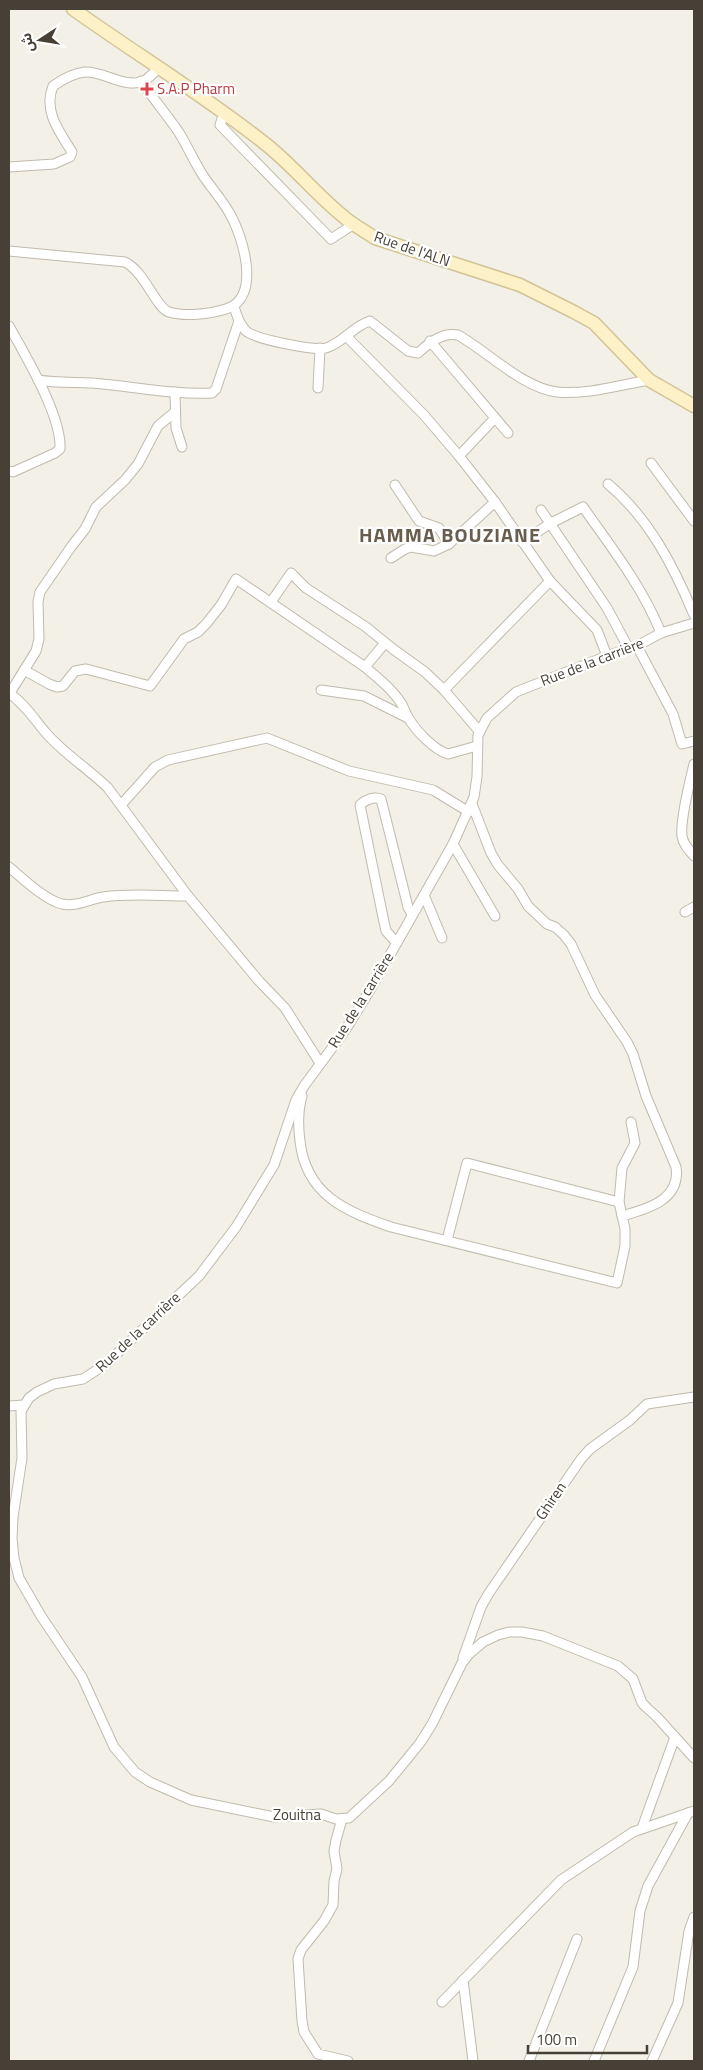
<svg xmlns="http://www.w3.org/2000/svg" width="703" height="2070" font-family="'Titillium Web','Noto Sans Arabic',sans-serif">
<rect width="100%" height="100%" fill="#f3f0e7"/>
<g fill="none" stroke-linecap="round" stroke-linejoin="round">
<defs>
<g id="street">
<path d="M224,113L220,125L331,239L354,224"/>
<path d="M9,167L54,164L70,157L72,152C59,131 43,111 53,86C63,79 73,73 85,72C104,71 125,89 144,81C149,78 154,72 159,68"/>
<path d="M9,251L125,262C145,272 156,308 169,312C185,317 210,314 226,309C262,298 243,237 230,214C223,201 213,190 204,177C194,162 187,145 178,131C166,114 153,98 141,81"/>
<path d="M239,321C241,324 243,328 246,331C255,339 314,351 326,348C343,343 353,326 370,321L408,351L418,353C429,343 442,332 458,335C488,352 523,388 557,392C587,395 620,385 649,380"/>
<path d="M9,326C25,355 62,416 60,449L55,453L13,472L9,471"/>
<path d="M346,336L424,415L459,456L495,502L550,581L597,630L607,656"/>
<path d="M430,341L508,433"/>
<path d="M38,380C56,383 74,382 92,383C132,386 172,395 212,393L216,389L239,321L234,307"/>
<path d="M318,388L320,348"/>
<path d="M175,392L176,428L182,447"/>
<path d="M459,456L495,418"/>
<path d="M651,463L694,521"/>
<path d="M608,484C649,518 674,567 694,615"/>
<path d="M395,485L419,521L439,528L449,544"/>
<path d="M541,510L607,608L629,649"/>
<path d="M522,542L551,523L583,507C611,547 642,586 661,633"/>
<path d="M391,558L405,549L411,547L434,551L449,544L495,502"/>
<path d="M271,602L291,573L306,588L366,627L393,649L425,672L444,690L480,732"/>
<path d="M694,623L661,633L637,646L607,656L516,692L487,718L478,735L477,777L474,797L453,844L370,990L346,1029L304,1086L296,1100L274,1165L236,1227L199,1276L106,1364L83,1379L54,1384L37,1392L29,1398L21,1411L22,1458L13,1517L12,1539L14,1558L19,1578L41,1616L82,1677L114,1747L135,1772L150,1782L191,1800L274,1817L321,1814L336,1819L349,1818L389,1781L420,1743L432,1724L462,1663L469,1654L483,1642L498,1635L509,1632H522L543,1636L618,1666L633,1679L642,1703L647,1708L657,1717L694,1758"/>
<path d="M385,643L365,667C378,678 392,689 401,703C404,707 405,713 408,717C415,730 434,750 448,754L477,746"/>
<path d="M637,646L673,714L682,744L694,741"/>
<path d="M24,670L49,684L57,687L63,686L75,671L86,669L150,686L184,639L198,632L206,624L221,605L236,579L365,667"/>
<path d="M321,690L364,696L408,718"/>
<path d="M444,690L550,581"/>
<path d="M9,693C25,704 34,719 46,733C64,754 89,769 108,788L188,896"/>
<path d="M10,693L36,651L39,639L38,602L40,592L71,547L85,529L96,507L125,480L138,464L158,426L175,412"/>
<path d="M694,764C690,781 680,819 682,836C683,844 689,850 694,856"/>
<path d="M472,804L491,853L498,865L518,889L528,906L547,924L555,927L564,935L571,944L595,995L627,1042L633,1054L646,1096L676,1167C681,1200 647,1209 622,1216"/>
<path d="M121,805L155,767L168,760L267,738L349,771L433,790L469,812"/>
<path d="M453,844L495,916"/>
<path d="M9,867C22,878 45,900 62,904C77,907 90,899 103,897C131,893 160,896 188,896L259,981L285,1008L320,1063"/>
<path d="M424,895L442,938"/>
<path d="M685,912L694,907"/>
<path d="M396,942L386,931L384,922L360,805C365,800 374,796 381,799L408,907L412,915"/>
<path d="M302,1096C298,1110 298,1126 300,1141C306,1195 345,1211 391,1227L617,1283L625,1246V1229L619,1202L622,1168L635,1143L631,1122"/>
<path d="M447,1240L467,1163L619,1202"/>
<path d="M9,1406L24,1405"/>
<path d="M463,1658L481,1607L489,1593L581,1459L590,1449L630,1420L647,1404L694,1397"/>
<path d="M342,1819L336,1840L334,1851L337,1869L334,1881L333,1905L324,1921L301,1950L298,1959L302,2021L304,2032L318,2054L348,2061"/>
<path d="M642,1828L675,1737"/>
<path d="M463,1980L473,2061"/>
<path d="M442,2002L561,1880L633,1832L694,1811"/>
<path d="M529,2061L577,1939"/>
<path d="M594,2061L633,1967L640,1911L648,1886L688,1813"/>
<path d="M652,2061L678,2003L689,1931L694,1917"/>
</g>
<path id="secondary" d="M73,9C136,54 202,94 263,142C292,164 315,194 344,217C353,225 365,231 375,238L520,285L574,312L594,323L649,380L694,406"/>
</defs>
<!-- street casing -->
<use href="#street" stroke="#c1baad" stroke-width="11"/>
<!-- secondary casing -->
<use href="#secondary" stroke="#d2c498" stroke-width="15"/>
<!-- street -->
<use href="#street" stroke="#fff" stroke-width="9"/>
<!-- secondary -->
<use href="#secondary" stroke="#fdf1c7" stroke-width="12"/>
</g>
<!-- markers -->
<path fill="#e0444e" stroke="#fff" stroke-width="2" d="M144.5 81.5h5v5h5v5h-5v5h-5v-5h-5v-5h5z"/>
<g text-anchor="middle" stroke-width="4.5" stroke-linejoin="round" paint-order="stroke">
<!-- health labels -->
<g font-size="15" fill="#be3a42" stroke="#fff" text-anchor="start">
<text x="157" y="94">S.A.P Pharm</text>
</g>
<!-- street labels -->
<g font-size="15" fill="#464036" stroke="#fff">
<text transform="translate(412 249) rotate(19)" y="5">Rue de l'ALN</text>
<text transform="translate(592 662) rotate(-21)" y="5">Rue de la carrière</text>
<text transform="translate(361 1000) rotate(-58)" y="5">Rue de la carrière</text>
<text transform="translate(138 1332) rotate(-43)" y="5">Rue de la carrière</text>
<text transform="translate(551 1501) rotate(-56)" y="5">Ghiren</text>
<text x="297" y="1820">Zouitna</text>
</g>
<!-- district labels -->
<g font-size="20" font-weight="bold" letter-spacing="1" fill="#695e4e" stroke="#fff">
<text x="450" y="542">HAMMA BOUZIANE</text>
</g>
</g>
<!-- border -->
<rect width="703" height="2070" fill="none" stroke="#464036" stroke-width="20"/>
<!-- north arrow -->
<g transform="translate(40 40) rotate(258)" stroke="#ffffff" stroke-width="4" paint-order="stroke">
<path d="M0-4L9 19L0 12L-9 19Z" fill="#464036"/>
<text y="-8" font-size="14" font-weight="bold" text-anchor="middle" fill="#464036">ش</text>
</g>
<!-- scale -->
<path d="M528 2045v8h119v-8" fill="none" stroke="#464036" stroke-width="2.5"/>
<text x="536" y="2045" font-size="15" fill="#464036" stroke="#ffffff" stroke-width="4" paint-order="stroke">100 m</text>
</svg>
